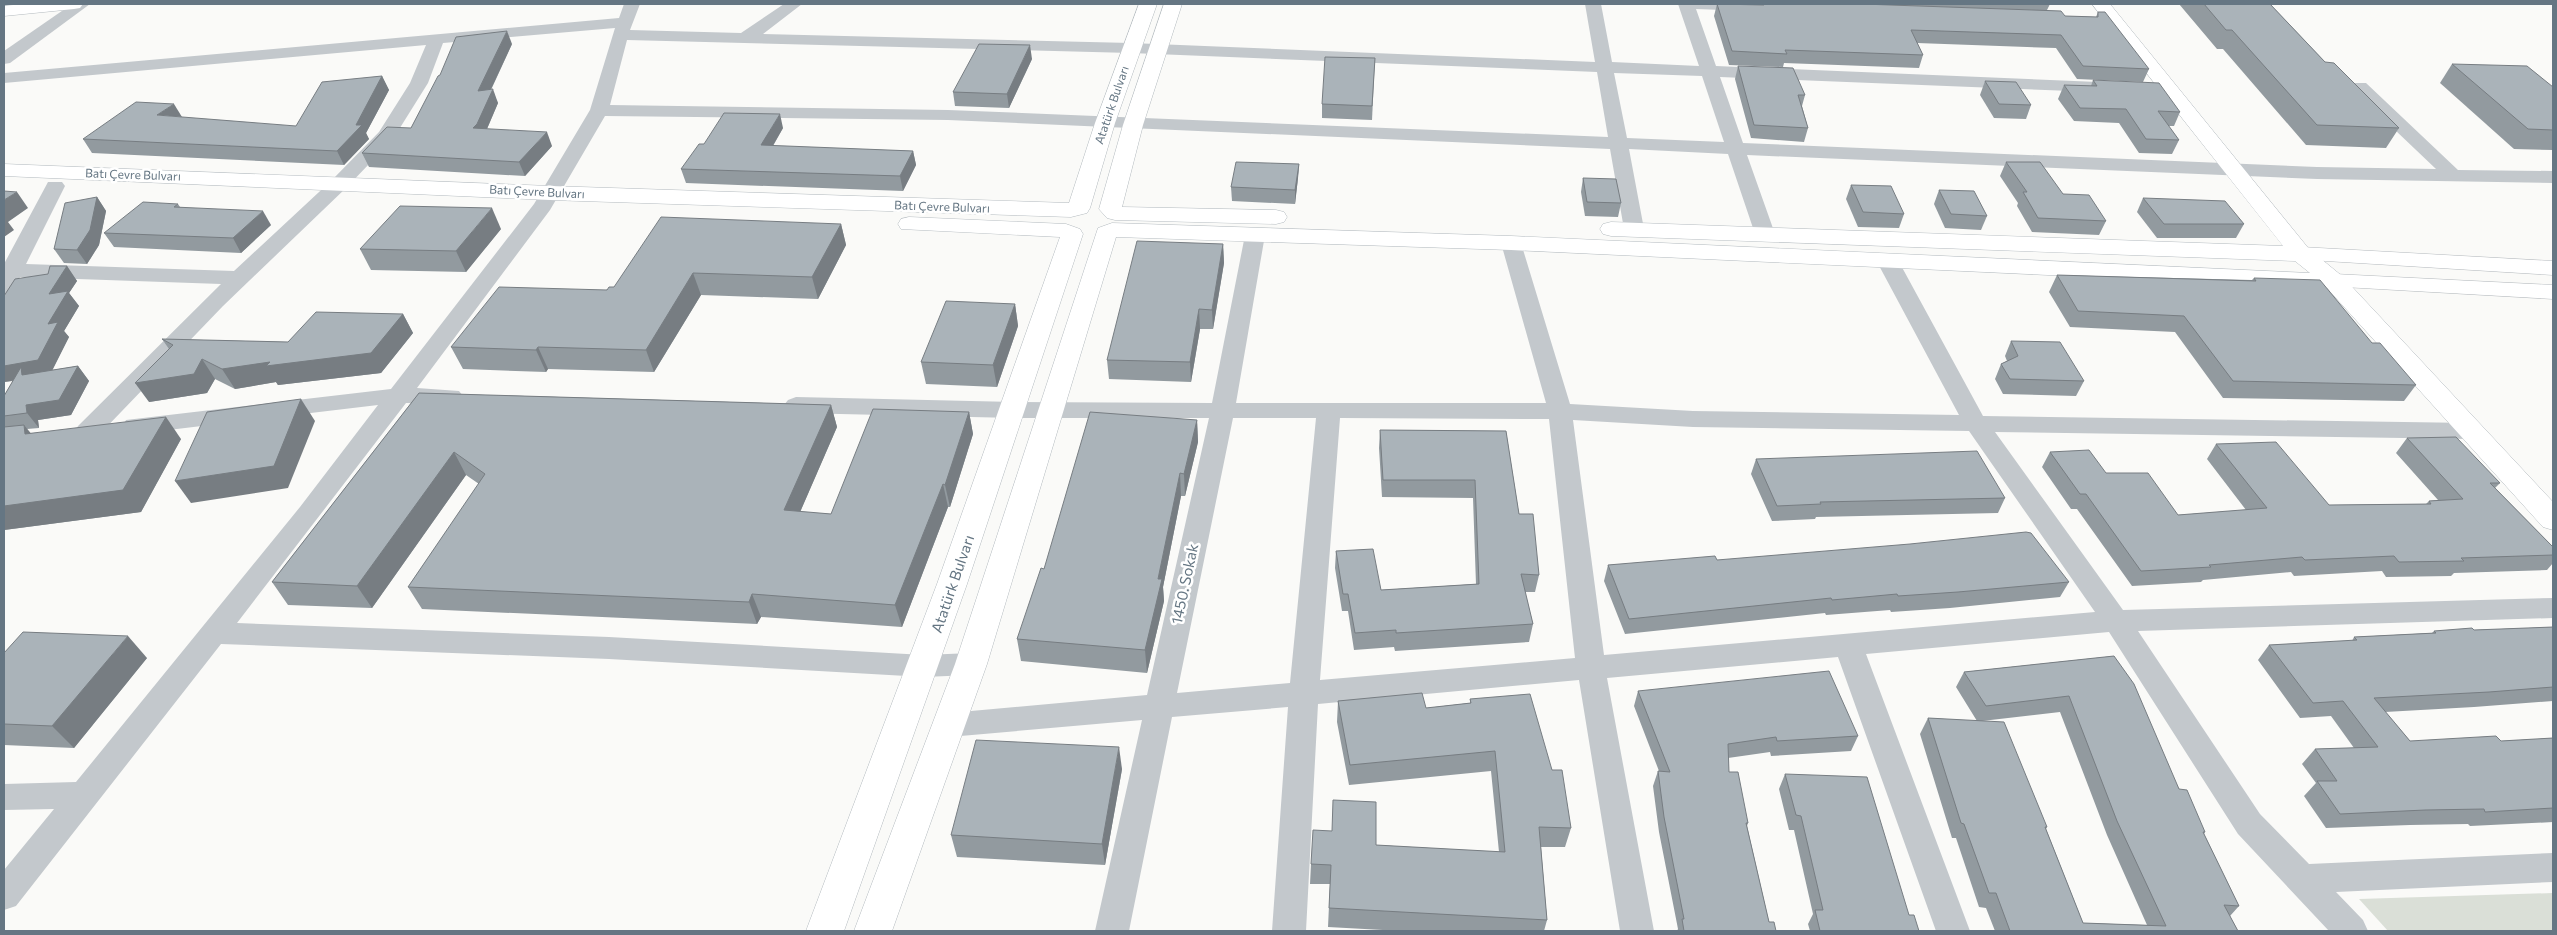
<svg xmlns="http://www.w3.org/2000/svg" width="2557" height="935" font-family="Commissioner,sans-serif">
<rect width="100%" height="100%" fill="#fafaf8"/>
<!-- green -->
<path fill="#dadfd7" d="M2553,893V931H2388L2359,899Z"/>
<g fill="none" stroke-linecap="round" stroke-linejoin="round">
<defs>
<g id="secondary">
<path d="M23,4H83L80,8L74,9L4,16V6Z"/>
<path d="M1139,4H1157L1115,123L1090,208L1087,213L1071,217L550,200L4,176V164L550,186L1069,203L1095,123Z"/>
<path d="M1164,4H1182L1143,125L1122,207L1276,210L1284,212L1287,217L1284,222L1276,224L1115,220L1107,218L1099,209L1123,125Z"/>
<path d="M2092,4H2110L2309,249L2342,276L2553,502V530L2543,527L2327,288L1511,250L1116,237L987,664L892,931H854L955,664L1098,228L1112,223L1511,236L2310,273L2295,261L1611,236L1603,234L1600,229L1603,224L1611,222L2283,246Z"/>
<path d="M909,217L1066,224L1080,229L1083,234L967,584L844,931H806L937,584L1060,237L901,229L898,224L901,219Z"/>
</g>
<g id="primary">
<path d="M2301,247L2553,261V275L2293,259L2290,254L2293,249Z"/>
<path d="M2334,274L2553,285V299L2326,286L2322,281L2326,276Z"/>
</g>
</defs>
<!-- secondary casing -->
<use href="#secondary" stroke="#b3babf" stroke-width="1"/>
<!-- primary casing -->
<use href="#primary" stroke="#b5babe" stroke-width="1"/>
<!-- street -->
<g fill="#c3c8cc" fill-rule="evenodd">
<path d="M72,4H90L10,63L4,64V51Z"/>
<path d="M624,4H640L630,30L741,33L784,4H802L763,34L1131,43L1595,62L1585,4H1601L1612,62L1699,66L1678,4H1758L1759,6L1757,9L1751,11L1696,9L1716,66L2098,82L2104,83L2107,87L2104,91L2098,92L1720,77L1743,143L2317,167L2436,169L2354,91L2351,87L2354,83H2366L2458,170L2553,171V183L2317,179L1747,155L1775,234L1772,238L1765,240L1758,238L1755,234L1728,154L1629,149L1644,229L1641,233L1634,235L1627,233L1624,229L1610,149L948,120L605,116L550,210L417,388L459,391L463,396L459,401L451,404L406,403L237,623L609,637L924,655L971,653L981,656L985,664L981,672L971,675L924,677L609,659L221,644L16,906L4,910V870L54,809L4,810V784L76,782L300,507L378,405L135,434L126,432L123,426L126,420L391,389L534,204L590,110L615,28L443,43L428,83L393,139L347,187L223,306L96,438L87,440L78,438L75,432L78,426L221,284L20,277L12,293L4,294V264L48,182H62L65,186L26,264L234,271L333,179L379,132L410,83L426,45L4,83V73L619,18ZM627,40L1131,53L1597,72L1608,137L948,110L610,105ZM1614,73L1702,76L1724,142L1627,138Z"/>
<path d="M1255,229L1262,231L1265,235L1236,403H1546L1501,243L1504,239L1511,237L1518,239L1521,243L1570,404L1693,411L1959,415L1876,260L1880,256L1887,254L1894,256L1898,260L1983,416L2471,423L2480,425L2483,431L2480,437L2471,439L1995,432L2123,610L2553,598V618L2138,631L2260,814L2309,864L2553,853V882L2336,892L2363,920L2368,931H2329L2238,834L2109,632L1866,654L1970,931H1936L1838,657L1607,678L1654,931H1620L1579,680L1318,704L1306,931H1272L1288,707L1172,717L1129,931H1095L1142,720L949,737L938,734L934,725L938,716L949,713L1147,695L1209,418H1015L796,413L788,410L784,405L788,400L796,397L1015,402L1212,403L1245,235L1248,231ZM1233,418H1316L1290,683L1177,693ZM1340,418L1549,419L1575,658L1320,680ZM1573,420L1693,427L1969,431L2095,612L1604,655Z"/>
</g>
<!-- secondary -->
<use href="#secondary" fill="#fff" fill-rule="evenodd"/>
<!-- primary -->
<use href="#primary" fill="#fff" fill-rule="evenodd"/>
</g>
<!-- wall -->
<g fill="#929a9f" fill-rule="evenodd">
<path d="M1717,4L1761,5V4H2050L2047,10L2065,16L2096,17L2098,12L2149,69L2143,82L2077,79L2056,48L1917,43L1923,55L1919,68L1784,63L1783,67L1729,65L1714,16Z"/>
<path d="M2179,4H2270L2325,62L2399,128L2386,148L2306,145L2223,49H2217Z"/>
<path d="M512,44L491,90L498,103L487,129L552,146L525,176L369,167L362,153L411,128L440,75Z"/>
<path d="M1375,58L1372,120L1322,118V104Z"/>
<path d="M1032,59L1009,108L955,106L953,92Z"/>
<path d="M2452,64L2553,87V150L2514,149L2440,83Z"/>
<path d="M1738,66L1805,95L1802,106L1808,128L1804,142L1751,138L1735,79Z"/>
<path d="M382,76L389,90L366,133L369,139L344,165L92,153L83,139L296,126Z"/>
<path d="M2093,80L2180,112L2174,126H2168L2179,140L2172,154L2139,153L2119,123L2074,121L2058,99L2064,85L2091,86Z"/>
<path d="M1985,81L2031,105L2026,119L1994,118L1980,95Z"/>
<path d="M783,128L773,146L913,151L916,165L903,191L686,183L681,169L704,144Z"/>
<path d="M2006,162L2063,194L2106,221L2099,235L2032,232L2017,206L2018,203L2000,176Z"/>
<path d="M1299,164L1298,178L1295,204L1232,201L1231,187Z"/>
<path d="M1583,178L1621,203L1618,217L1585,216L1581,192Z"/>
<path d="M1851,185L1904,214L1899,228L1858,227L1846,199Z"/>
<path d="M1939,190L1987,216L1981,230L1945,228L1934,204Z"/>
<path d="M97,197L106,211L99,245L87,264L64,263L54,249Z"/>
<path d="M2143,198L2244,224L2236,238H2157L2137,212Z"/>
<path d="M178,204L180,207L271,225L241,253L114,247L104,233Z"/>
<path d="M841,224L846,245L818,299L701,295L654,372L548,369L546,372L463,369L451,347L614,287Z"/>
<path d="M501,229L466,272L371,270L360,249Z"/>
<path d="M1223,244L1224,263L1213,329H1200L1191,382L1109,379L1107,360Z"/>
<path d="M67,266L77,281L69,293L79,306L64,331L69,337L52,370L78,366L89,381L71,415L38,420L39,428L27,429L30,433L181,439L141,512L4,530V396L13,381L4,382V296L48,274Z"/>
<path d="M2057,275L2252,280L2254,278L2372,343L2416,385L2404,401L2223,398L2175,332L2070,327L2049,292Z"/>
<path d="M1015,304L1018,326L997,387L926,384L921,362Z"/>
<path d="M403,314L413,333L381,373L278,385L276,382L235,389L215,379L207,393L149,402L169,349L162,339L288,342Z"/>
<path d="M2011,341L2084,381L2076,396L2003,394L1995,379L2001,364L2007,361L2005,356Z"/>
<path d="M419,393L831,405L837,427L800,512L831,514L969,412L973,434L950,507H948L902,627L761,617L757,624L422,609L408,587L479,484L466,475L372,608L288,605L272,582Z"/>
<path d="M1197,420L1198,442L1185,496H1181L1163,587L1164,601L1147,673L1021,661L1017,639L1044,569Z"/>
<path d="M1380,430L1506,431L1519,514L1539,575L1535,592H1525L1533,624L1529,642L1395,651L1394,647L1354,650L1348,611H1342L1335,568L1336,551L1381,590L1476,584L1473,498L1382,497L1379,448Z"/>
<path d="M2407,438L2500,483L2495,488L2553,547V563L2547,570L2454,573L2451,576L2386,577L2382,571L2294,576L2291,572L2203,580L2201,582L2132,586L2077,509H2071L2042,467L2050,452L2106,473L2178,515L2246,510L2207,459L2216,444L2329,505L2426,504L2429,501L2438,500L2396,453Z"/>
<path d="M1756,459L2005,498L1998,513L1816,517L1815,519L1772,521L1751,474Z"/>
<path d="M1717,560L2069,582L2060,597L1950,608L1891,612L1890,610L1826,615L1825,613L1625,634L1604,581L1608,565Z"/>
<path d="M2553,627V701L2474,707L2385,712L2410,741H2501L2553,738V822L2470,826L2468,824L2410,825L2326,828L2304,796L2316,783L2302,764L2315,749L2354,748L2331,716L2300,718L2258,660L2269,645L2352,641L2354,637L2432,633L2434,631L2474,630Z"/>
<path d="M4,653L147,658L74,748L4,745Z"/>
<path d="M2114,656L2179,789L2205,832L2204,834L2239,906L2230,916L2238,931H1995L1986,908L1979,907L1956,838H1952L1920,734L1928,718L1977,721L1956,687L1964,672ZM2060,712L2107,835L2147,925L2083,923L2046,829L2047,827L1982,721Z"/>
<path d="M1638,691L1858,736L1851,751L1771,756L1770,752L1728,758L1729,772L1748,823L1747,826L1769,922L1776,931H1677L1678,929L1659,832L1653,786L1658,771H1659L1634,706Z"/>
<path d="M1470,699L1552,770L1571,828L1565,847H1541L1547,920L1544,931H1401L1328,927L1330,884H1310L1311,864L1376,845L1499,852L1491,771L1349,785L1337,722L1338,701L1426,708L1470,703Z"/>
<path d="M1122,769L1105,865L957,857L951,835Z"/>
<path d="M1785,774L1909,915L1919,931H1810L1808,924L1813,914L1794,830H1789L1779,789Z"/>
</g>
<!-- shaded-wall -->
<g fill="#777d82">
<path d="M507,31L512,44L484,104L478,91Z"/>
<path d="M1030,45L1032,59L1009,108L1007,94Z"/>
<path d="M382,76L389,90L366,133L369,139L344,165L337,151L356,125Z"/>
<path d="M493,89L498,103L483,138L473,128Z"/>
<path d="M174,104L182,117L157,115Z"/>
<path d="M780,114L783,128L765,159L761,145Z"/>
<path d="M547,132L552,146L525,176L519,162Z"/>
<path d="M913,151L916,165L903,191L900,176Z"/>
<path d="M1299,164L1298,178L1295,204V190Z"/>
<path d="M17,192L28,208L8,222L14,230L4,237V200Z"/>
<path d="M97,197L106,211L99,245L87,264L77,250Z"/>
<path d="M492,208L501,229L466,272L456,251Z"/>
<path d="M263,211L271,225L241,253L233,238Z"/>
<path d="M841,224L846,245L818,299L812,277Z"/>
<path d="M1223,244L1224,263L1213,329L1212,310Z"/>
<path d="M67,266L77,281L69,293L79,306L64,331L69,337L50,375L4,382V366L48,324L49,294Z"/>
<path d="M693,273L701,295L654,372L646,350Z"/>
<path d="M1015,304L1018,326L997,387L993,365Z"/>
<path d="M1199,309L1200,329L1191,382L1190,362Z"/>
<path d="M403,314L413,333L381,373L278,385L276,382L235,389L222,369Z"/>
<path d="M538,347L548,369L546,372L536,350Z"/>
<path d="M202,359L215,379L207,393L149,402L135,383Z"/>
<path d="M78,366L89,381L71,415L38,420L39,428L27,413L26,405Z"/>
<path d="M301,399L315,421L288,488L191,503L175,481Z"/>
<path d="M831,405L837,427L791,533L784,510Z"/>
<path d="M969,412L973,434L950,507L945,485Z"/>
<path d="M166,417L181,439L141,512L4,530V506Z"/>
<path d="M1197,420L1198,442L1185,496L1184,474Z"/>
<path d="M24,425L42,447L25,434Z"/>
<path d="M454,452L466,475L372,608L357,586Z"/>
<path d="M1180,473L1181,496L1163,587L1164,601L1147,673L1145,650L1158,579Z"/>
<path d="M943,484L948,507L902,627L895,605Z"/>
<path d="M752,594L761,617L757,624L749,602Z"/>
<path d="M128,636L147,658L74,748L52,726Z"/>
<path d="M1119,747L1122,769L1105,865L1102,844Z"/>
</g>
<!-- building -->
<g fill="#aab3b9" stroke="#777d82">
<path d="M1717,4L1764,5L1763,4H1862L2061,11L2065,16L2098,17V12H2105L2149,69L2083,66L2061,35L1911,30L1923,55L1785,50L1787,54L1732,51Z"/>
<path d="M2204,4H2270L2325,62L2334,63L2399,128L2317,125L2232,30H2226Z"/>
<path d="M507,31L478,91L493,89L477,124L473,128L547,132L519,162L362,153L387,127L411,128L438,76L440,75L456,37Z"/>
<path d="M979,44L1030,45L1007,94L953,92Z"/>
<path d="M1325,57L1375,58L1372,106L1322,104Z"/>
<path d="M2452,64L2527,66L2553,87V130L2528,129Z"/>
<path d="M1738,66L1793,68L1805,95H1798L1808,128L1754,125Z"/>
<path d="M382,76L356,125H362L337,151L83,139L136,102L174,104L157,115L296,126L322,82Z"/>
<path d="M2093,80L2159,83L2180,112L2158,111L2179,140L2146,139L2126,109L2080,108L2064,85L2097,86Z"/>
<path d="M1985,81L2016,82L2031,105L1999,104Z"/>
<path d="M724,113L780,114L761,145L913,151L900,176L681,169L699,144H704Z"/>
<path d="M1236,162L1299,164L1295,190L1231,187Z"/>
<path d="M2006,162H2040L2063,194L2089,195L2106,221L2038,218L2023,192H2027Z"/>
<path d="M1583,178L1616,179L1621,203L1587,202Z"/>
<path d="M1851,185L1891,186L1904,214L1863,212Z"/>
<path d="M1939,190L1974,191L1987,216L1951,214Z"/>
<path d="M4,191L17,192L4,200Z"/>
<path d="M97,197L90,230L77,250L54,249L65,203Z"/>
<path d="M2143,198L2225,201L2244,224H2164Z"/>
<path d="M143,202L178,204L174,207L263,211L233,238L104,233Z"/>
<path d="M400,206L492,208L456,251L360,249Z"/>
<path d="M661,217L841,224L812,277L693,273L646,350L538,347L536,350L451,347L499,287L607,290L609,287H614Z"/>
<path d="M1137,241L1223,244L1212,310L1199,309L1190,362L1107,360Z"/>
<path d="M50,266H67L49,294L68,291L48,324L58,322L38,360L4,366V296L15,279L48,274Z"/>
<path d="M2057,275L2256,281L2254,278L2320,280L2372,343H2380L2416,385L2233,381L2184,316L2078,311Z"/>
<path d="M946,301L1015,304L993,365L921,362Z"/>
<path d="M316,312L403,314L371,353L266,366L270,362L222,369L202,359L194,374L135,383L173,345L162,339L288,342Z"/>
<path d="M2011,341L2060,342L2084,381L2010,379L2001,364L2018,356Z"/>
<path d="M78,366L59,400L26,405L27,413L4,416V396L21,367L22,375Z"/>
<path d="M419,393L831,405L784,510L831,514L873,409L969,412L945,485L943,484L895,605L752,594L749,602L408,587L485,474L454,452L357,586L272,582Z"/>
<path d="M301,399L274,466L175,481L207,412Z"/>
<path d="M1090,412L1197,420L1184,474L1180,473L1158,579H1162L1145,650L1017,639L1041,568L1044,569Z"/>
<path d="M166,417L123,490L4,506V427L24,425L25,434Z"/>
<path d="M1380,430L1506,431L1519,514H1533L1539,575L1521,574L1533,624L1396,633V630L1355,633L1348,594H1343L1336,551L1373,549L1381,590L1479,584L1475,480H1383Z"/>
<path d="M2456,437L2500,483H2490L2553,547V555L2461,558L2464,561L2399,562L2394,556L2305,560L2302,557L2209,565L2211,567L2141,571L2086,494H2080L2050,452L2089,450L2106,473H2148L2178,515L2267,508L2216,444L2276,442L2329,505L2431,504L2429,501L2463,499L2407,438Z"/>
<path d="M1977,451L2005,498L1820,502L1821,504L1777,506L1756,459Z"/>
<path d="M2026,532L2031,533L2069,582L1958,592L1898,596L1897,594L1832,600L1831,598L1629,619L1608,565L1715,556L1717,560L1910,544Z"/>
<path d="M2553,627V687L2489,692L2374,698L2410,741L2496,736L2501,741L2553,738V808L2485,812L2484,809L2425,810L2340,814L2317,781H2337L2315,749L2378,747L2343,701L2313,703L2269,645L2357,640L2354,637L2436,633L2434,631L2472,628L2474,630Z"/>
<path d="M23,632L128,636L52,726L4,724V653Z"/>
<path d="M2114,656L2134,684L2179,789L2187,790L2205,832H2203L2239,906L2224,905L2238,931H2010L1996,893H1989L1964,824L1961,823L1928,718L2004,722L2047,827H2045L2083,923L2166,926L2117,821L2069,696L1986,706L1964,672Z"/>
<path d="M1829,671L1858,736L1777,741L1776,737L1728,744L1729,772H1738L1748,823H1746L1769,922H1774L1776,931H1684L1682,919H1684L1664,817L1658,771L1670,772L1638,691Z"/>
<path d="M1422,693L1426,708L1471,703L1470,699L1530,694L1552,770H1562L1571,828L1539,827L1547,920L1329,908L1331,865L1311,864L1313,830L1332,831L1333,800L1376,802V845L1505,852L1495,751L1350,765L1338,701Z"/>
<path d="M976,740L1119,747L1102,844L951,835Z"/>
<path d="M1785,774L1867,777L1909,915H1914L1919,931H1820L1815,910H1823L1801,816L1796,815Z"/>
</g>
<g text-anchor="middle" stroke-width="5" stroke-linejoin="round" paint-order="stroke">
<!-- far-street labels -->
<g font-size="12" fill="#657683" stroke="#fff">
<text transform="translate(1112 105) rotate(-71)" y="4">Atatürk Bulvarı</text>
<text transform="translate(133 175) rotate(2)" y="4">Batı Çevre Bulvarı</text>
<text transform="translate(537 192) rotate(3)" y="4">Batı Çevre Bulvarı</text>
<text transform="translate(942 207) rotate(2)" y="4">Batı Çevre Bulvarı</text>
</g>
<!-- street labels -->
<g font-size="15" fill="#657683" stroke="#fff">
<text transform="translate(953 584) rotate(-71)" y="5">Atatürk Bulvarı</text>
<text transform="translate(1185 584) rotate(-78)" y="5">1450. Sokak</text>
</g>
</g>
<!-- border -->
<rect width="2557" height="935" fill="none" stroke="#657683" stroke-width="10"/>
</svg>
